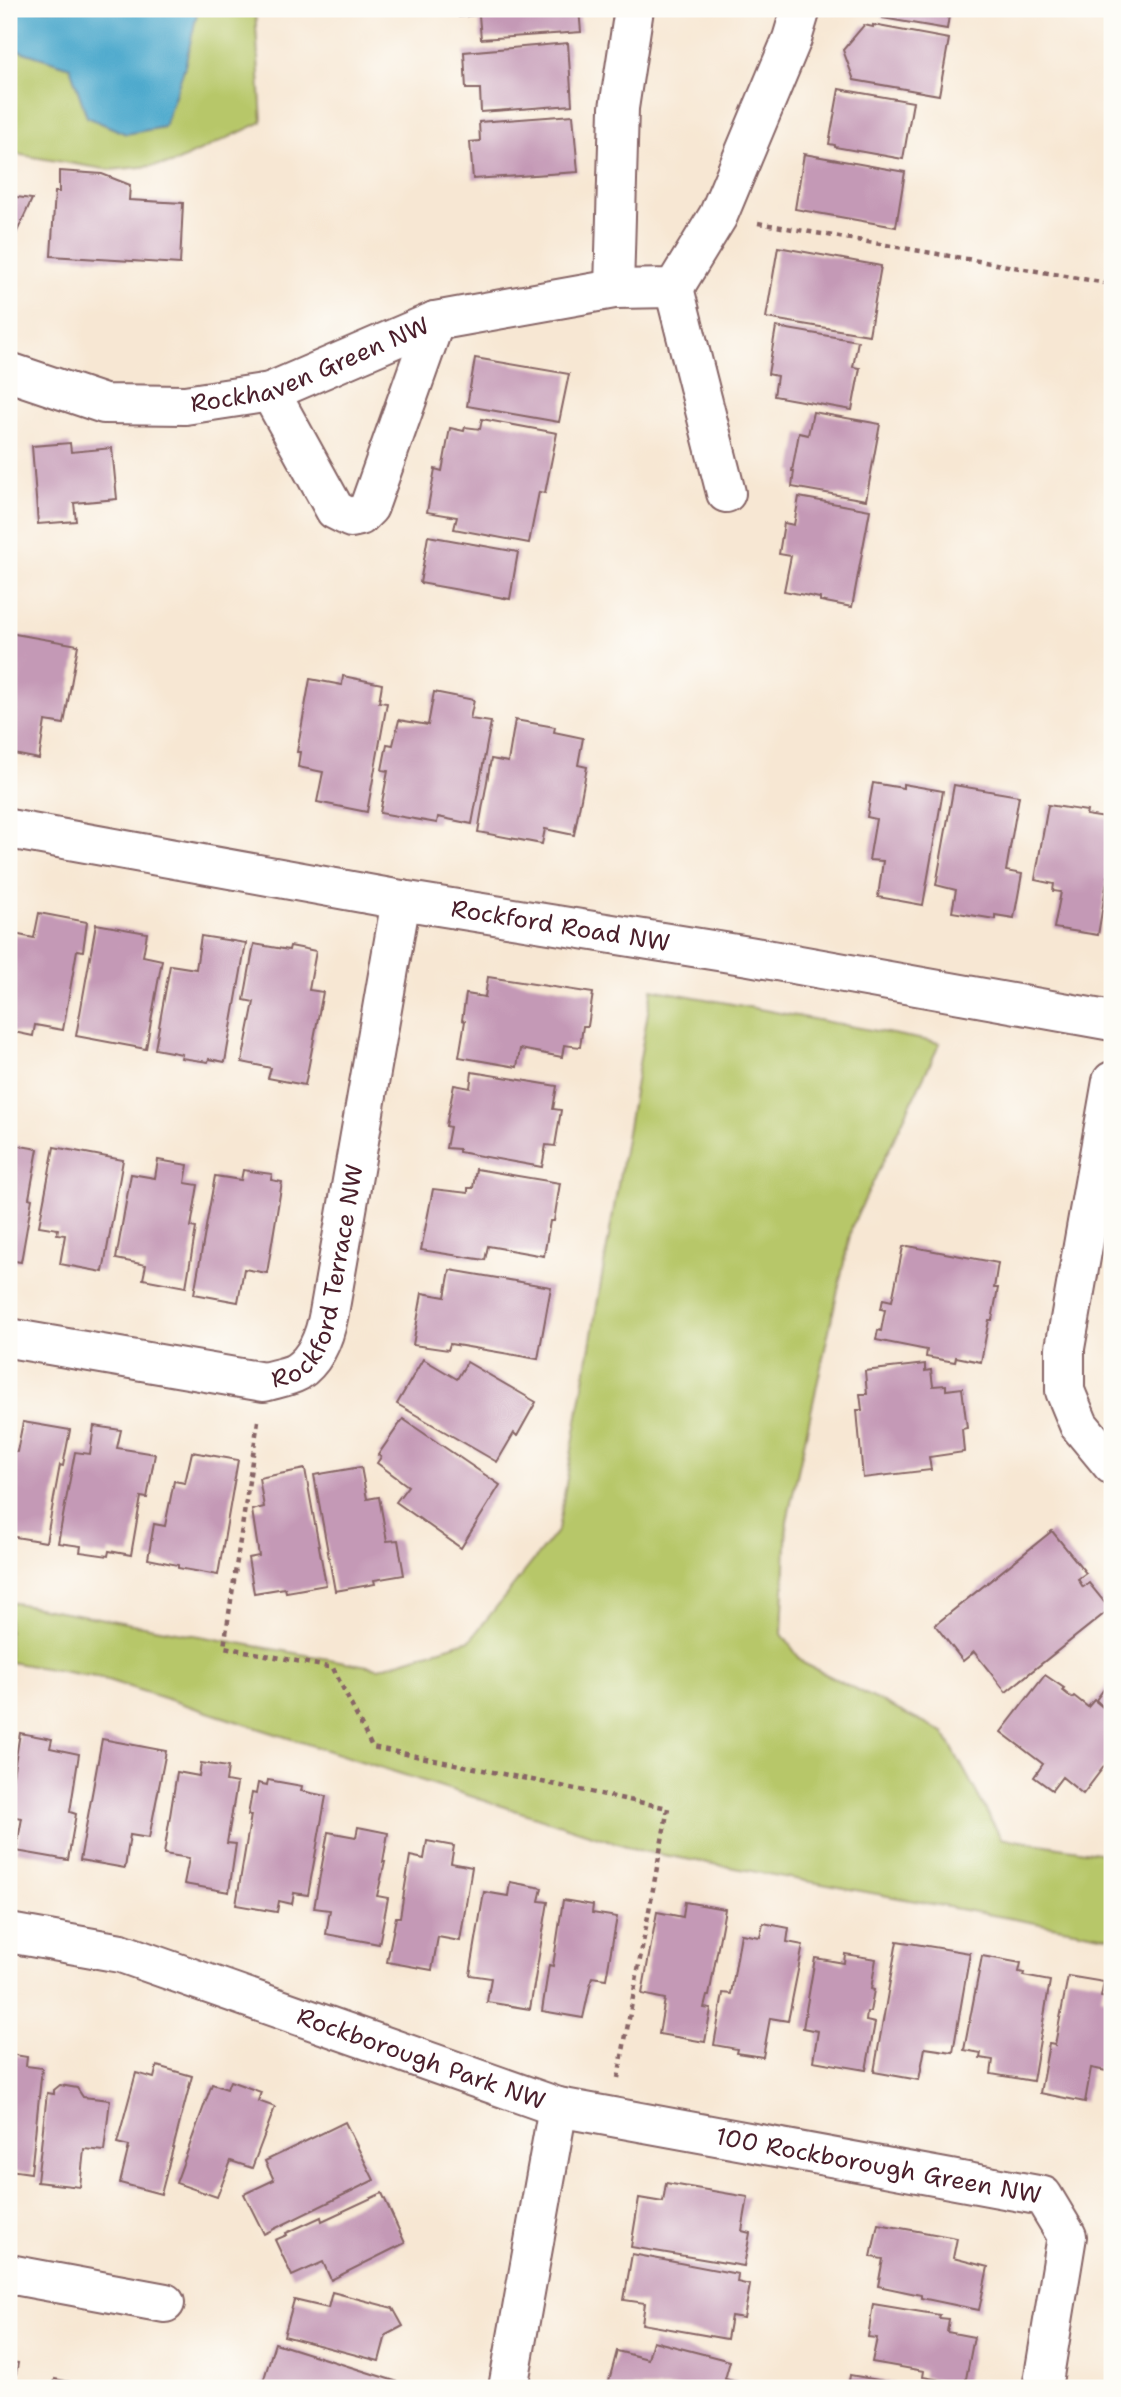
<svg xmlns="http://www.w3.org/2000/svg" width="1121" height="2397" font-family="'Shantell Sans',sans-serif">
<rect width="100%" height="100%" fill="#fdfcf7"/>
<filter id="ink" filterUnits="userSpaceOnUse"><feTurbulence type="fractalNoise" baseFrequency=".0143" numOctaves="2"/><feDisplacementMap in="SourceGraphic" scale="14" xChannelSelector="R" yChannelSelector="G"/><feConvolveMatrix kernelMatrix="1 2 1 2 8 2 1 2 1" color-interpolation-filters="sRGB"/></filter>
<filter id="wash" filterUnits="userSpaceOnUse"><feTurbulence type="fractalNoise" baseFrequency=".00686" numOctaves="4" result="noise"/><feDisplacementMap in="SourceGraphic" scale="28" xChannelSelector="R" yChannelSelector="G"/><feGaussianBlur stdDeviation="1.57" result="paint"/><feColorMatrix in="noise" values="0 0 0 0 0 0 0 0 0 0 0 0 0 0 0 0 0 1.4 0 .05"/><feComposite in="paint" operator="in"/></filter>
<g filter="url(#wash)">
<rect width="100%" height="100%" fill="#f7e7d3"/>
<!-- green -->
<g fill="#b7c769" stroke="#80734a" stroke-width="2">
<path d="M9,9H255L262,122L172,164L110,170L9,153Z"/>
<path d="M652,989L940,1043L852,1226L787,1521L782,1634L803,1663L944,1733L1001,1838L1112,1855V1937L642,1851L101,1678L9,1662V1602L379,1668L470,1640L558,1530Z"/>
</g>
<!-- water -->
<path fill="#4faacd" stroke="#4c647c" stroke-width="2" d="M16,9H198L185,66L164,127L126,134L87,117L70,67L14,49Z"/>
<g id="blocks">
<!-- building -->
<g fill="#c499b6">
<path d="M458,9H579L581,32L481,39L479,15L459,17Z"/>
<path d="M883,9H950L947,29L882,18Z"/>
<path d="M864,25L873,27V25L949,39L939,95L854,80L843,50Z"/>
<path d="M568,43L572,105L481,112L480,89H466L464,52Z"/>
<path d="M839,89L913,102L903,159L835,147V145L829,144Z"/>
<path d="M573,115L578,172L473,179L470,142L480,141L479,122Z"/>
<path d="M804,154L905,172L896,227L795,209Z"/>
<path d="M59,171L102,174L130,185L129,200L183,203L180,264L51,256L55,192H59Z"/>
<path d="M9,196L32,199L9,249Z"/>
<path d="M778,247L881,266L869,335L766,318Z"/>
<path d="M776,327L858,341L853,367L860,368L852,410L774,396L777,376L768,374Z"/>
<path d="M475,358L569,374L559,422L467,406Z"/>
<path d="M813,412L880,424L866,500L792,487L794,471H792L799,433L808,435Z"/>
<path d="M482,419L557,433L545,493L539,492L529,543L454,529L457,517L427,512L435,469L442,471L450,428L464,431L465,427L480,429Z"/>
<path d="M70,443L71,452L112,448L117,499L74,503L76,521L38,524L32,446Z"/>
<path d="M799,497L870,510L852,607L820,601V598L784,591L791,556L779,554L784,523L794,525Z"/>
<path d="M428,536L518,552L510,599L420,583Z"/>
<path d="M9,633L78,645L64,724L45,721L39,759L14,754L15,750L9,749Z"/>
<path d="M343,676L382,684L379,702L387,703L367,812L317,802L323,772L298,767L300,752H297L310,679L342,685Z"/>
<path d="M434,692L474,700L470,719L491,722L472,824L438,817L437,823L380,813L388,771L382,770L387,744L393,745L399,720L428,725Z"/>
<path d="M515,720L555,727L554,732L583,738L578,765L587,767L574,835L545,829L542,844L478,832L491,759L508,762Z"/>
<path d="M873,783L903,788V784L943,791L923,905L878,897L883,861L869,860L876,819L867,817Z"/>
<path d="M954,785L1019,796L1006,871L1022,874L1014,918L995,915V919L952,912L956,890L936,885Z"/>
<path d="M1048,805L1087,811L1086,815L1112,819V851L1098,935L1054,928L1061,892L1053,891L1054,884L1035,880Z"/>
<path d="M39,913L87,922L83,951L77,950L63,1030L35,1025L33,1036L9,1031V963L14,934L34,938Z"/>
<path d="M96,924L147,933L143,956L162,960L146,1049L76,1036Z"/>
<path d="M201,936L246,943L225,1062L209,1059L208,1062L181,1058L182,1054L155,1049L170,965L196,969Z"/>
<path d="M254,944L289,950L290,946L316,951L309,990L323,992L305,1085L268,1078L271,1068L242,1062L254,1002L244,1000Z"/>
<path d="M488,977L593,993L588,1026H583L580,1047L564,1045L562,1057L520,1049L517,1067L459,1057L465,1021L462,1020L466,994L485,997Z"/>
<path d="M472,1072L557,1086L553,1109L561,1110L555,1146L546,1145L542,1167L459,1152V1149L446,1148L450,1127L446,1126L454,1085L470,1088Z"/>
<path d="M9,1144L38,1149L29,1198L32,1199L21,1262L9,1260Z"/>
<path d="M54,1147L123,1160L103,1272L60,1264L65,1235L57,1234L58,1229L39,1226Z"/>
<path d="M158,1160L188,1165L185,1183L198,1185L191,1227L196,1228L186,1287L143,1279L146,1265L116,1259L131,1174L155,1178Z"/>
<path d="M476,1169L560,1183L554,1221H550L544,1256L488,1246L485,1260L421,1250L433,1189L468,1193V1188H473Z"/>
<path d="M243,1170L272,1174L271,1180L282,1182L267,1273L244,1269L238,1302L194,1294L215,1176L241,1180Z"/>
<path d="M908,1246L998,1263L994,1288H998L992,1320H989L981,1362L956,1357L955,1362L926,1357L927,1350L876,1340L878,1330L881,1331L885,1310L881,1309L883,1299L892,1301L903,1247Z"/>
<path d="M450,1270L551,1287L538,1359L450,1344L448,1350L413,1345L422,1293L445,1297Z"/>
<path d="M423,1359L457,1379L467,1362L536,1402L517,1436L514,1433L497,1462L397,1404Z"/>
<path d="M925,1364V1371L931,1370L933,1386L946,1385V1390L962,1388L967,1428L962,1429L964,1452L929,1457L931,1470L863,1478L857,1410H862L860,1394H867L865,1371Z"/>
<path d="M403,1419L500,1485L461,1548L396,1502L408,1486L377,1463L381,1457L378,1455Z"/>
<path d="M23,1422L70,1430L63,1466L60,1465L46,1542L9,1536V1451L17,1452Z"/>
<path d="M94,1426L121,1430L117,1448L155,1454L147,1498L141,1497L131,1555L109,1551L108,1556L80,1552L81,1546L58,1543L75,1452L90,1454Z"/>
<path d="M192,1452L238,1460L218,1575L178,1568V1565L148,1559L154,1524L165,1526L174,1481L185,1483Z"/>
<path d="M361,1467L367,1499L379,1497L387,1541L398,1540L404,1575L374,1580L375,1584L335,1591L314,1475Z"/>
<path d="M305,1469L326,1585L286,1592L285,1588L254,1593L248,1558L259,1556L252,1510L264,1507L259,1478Z"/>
<path d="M1052,1531L1086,1573L1078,1579L1083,1587L1089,1583L1110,1609L1006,1692L974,1652L963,1661L935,1625Z"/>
<path d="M1045,1675L1064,1688L1062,1690L1072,1698L1074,1696L1088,1707L1094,1700L1105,1709L1096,1700L1112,1678V1756L1083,1794L1062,1777L1052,1790L1034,1777L1043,1764L1001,1732Z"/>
<path d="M20,1733L52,1739L50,1748L79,1754L70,1812L76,1814L68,1860L16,1851L22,1818L9,1816V1799Z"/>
<path d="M102,1739L166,1751L149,1838L130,1835L125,1868L80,1860Z"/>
<path d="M201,1763L228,1767L226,1781L237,1783L227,1843L236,1844L229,1892L184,1884L189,1858L164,1854L177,1772L199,1776Z"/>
<path d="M268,1780L302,1786L301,1791L326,1796L308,1895L294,1893L292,1904L279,1901L277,1912L236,1905L251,1815H248L252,1793L256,1794L258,1783L267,1785Z"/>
<path d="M358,1827L388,1833L383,1862H385L377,1896L388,1898L379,1944L326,1934L330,1910L314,1908L328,1832L356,1837Z"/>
<path d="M427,1841L454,1846L451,1863L472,1867L460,1941L438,1937L432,1970L387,1962L396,1917H400L410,1856L424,1859Z"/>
<path d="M510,1882L542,1888L539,1901L548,1902L530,2009L487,2002L491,1978L470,1975L484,1892L508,1896Z"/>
<path d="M563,1900L593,1905L592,1913L617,1917L606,1979L592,1977L583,2018L542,2011L549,1965L553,1966Z"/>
<path d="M685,1902L725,1909L709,1996H707L704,2008L711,2009L705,2042L659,2034L665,1999L642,1994L657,1912L683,1917Z"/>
<path d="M763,1923L789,1928L787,1942L803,1945L788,2021L770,2018L763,2057L736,2053L737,2049L714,2045L723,1993L731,1994L741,1934L760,1937Z"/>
<path d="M897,1941L970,1953L953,2052L925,2048L919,2080L874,2072Z"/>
<path d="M845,1954L876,1959L871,1989L874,1990L870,2012H867L866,2021L875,2023L866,2070L813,2061L818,2031L803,2028L815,1958L844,1963Z"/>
<path d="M982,1956L1021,1963L1019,1972L1024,1973L1023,1976L1050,1981L1033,2081L991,2074L993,2060L980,2058L981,2053L964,2050Z"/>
<path d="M1068,1976L1104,1982L1101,1997L1112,1999V2072L1091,2068L1085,2102L1040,2093L1049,2044L1055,2045Z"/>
<path d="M9,2054L27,2057L26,2066L42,2068L31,2173L9,2170Z"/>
<path d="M157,2066L192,2076L161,2194L120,2183L129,2146L117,2143L136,2073L154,2078Z"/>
<path d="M230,2081L261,2092L258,2101L275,2107L252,2168L231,2161L217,2197L176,2183L212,2084L227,2089Z"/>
<path d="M60,2085L77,2088L83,2097L110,2100L104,2151L84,2149L80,2187L37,2182L47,2093L54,2094V2090Z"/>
<path d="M345,2122L374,2180L264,2234L244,2194L274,2180L265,2161Z"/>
<path d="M666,2183L748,2197L742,2231L750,2233L744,2266L631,2247L639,2198L663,2202Z"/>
<path d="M382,2193L405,2243L331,2280L323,2262L292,2276L275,2240L287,2235L286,2233L321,2217L322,2221Z"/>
<path d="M878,2224L957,2238L953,2258L988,2267L979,2310L921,2298V2295L878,2286L883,2259L871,2257Z"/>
<path d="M632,2254L738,2274L737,2282L750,2285L744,2318L731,2316L727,2339L642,2324L645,2303L624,2300Z"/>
<path d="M332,2292L393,2308L403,2326L386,2335L379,2361L284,2336L294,2300L328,2308Z"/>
<path d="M873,2304L940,2315L939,2318L949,2319L947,2332L974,2337L965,2384L923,2377L924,2371L872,2362L877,2338L868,2337Z"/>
<path d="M653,2341L730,2361L725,2379L738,2382L737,2388H607L617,2351L648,2359Z"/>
<path d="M275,2343L398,2382L396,2388H270L262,2385Z"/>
<path d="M9,2362L18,2363L14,2385L24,2388H9Z"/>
<path d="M850,2375L918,2387V2388H848Z"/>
<path d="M55,2379L99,2387V2388H53Z"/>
</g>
</g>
</g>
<g filter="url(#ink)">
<use href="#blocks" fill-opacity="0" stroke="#876566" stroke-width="2"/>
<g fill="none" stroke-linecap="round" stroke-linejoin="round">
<defs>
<g id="minor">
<path d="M674,288L726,493"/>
<path d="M614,289L619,108L634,9"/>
<path id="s1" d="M9,372L104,404L185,405L270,392L435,321L614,289L674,288L718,216L792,39L801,9"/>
<path d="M270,392L335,510L351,518L360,516L369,507L435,321"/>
<path id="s2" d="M9,829L401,900L749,956L1112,1021"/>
<path d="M1112,1081L1065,1348V1391L1079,1425L1112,1465"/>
<path id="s3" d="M9,1338L264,1382C274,1379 288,1377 297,1372C317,1359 325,1335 329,1313L401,900"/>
<path id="s4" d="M9,1933L121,1953L558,2107L1043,2196L1067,2236L1042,2388"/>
<path d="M9,2274L165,2303"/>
<path d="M508,2388L558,2107"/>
</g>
</defs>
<!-- minor casing -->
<use href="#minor" stroke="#876566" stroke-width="42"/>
<!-- path -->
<g stroke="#876566" stroke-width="4.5" stroke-dasharray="5 5" stroke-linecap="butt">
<path d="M758,223L1112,284"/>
<path d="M258,1421L224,1647L333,1668L372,1747L668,1808L618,2078"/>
</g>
<!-- minor -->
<use href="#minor" stroke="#fff" stroke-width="38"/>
</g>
</g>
<g text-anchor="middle" stroke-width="5" stroke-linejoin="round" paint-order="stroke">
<!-- street labels -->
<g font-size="24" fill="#4a1f2b" stroke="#fdfcf7">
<text dy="8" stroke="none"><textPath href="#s1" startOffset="313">Rockhaven Green NW</textPath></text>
<text dy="8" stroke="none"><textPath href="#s2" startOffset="560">Rockford Road NW</textPath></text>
<text dy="8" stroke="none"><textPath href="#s3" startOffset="390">Rockford Terrace NW</textPath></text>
<text dy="8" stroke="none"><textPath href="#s4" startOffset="432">Rockborough Park NW</textPath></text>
<text dy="8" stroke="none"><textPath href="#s4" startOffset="903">100 Rockborough Green NW</textPath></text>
</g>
</g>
<!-- margin -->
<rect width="1121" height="2397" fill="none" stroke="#fdfcf7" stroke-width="35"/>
</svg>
